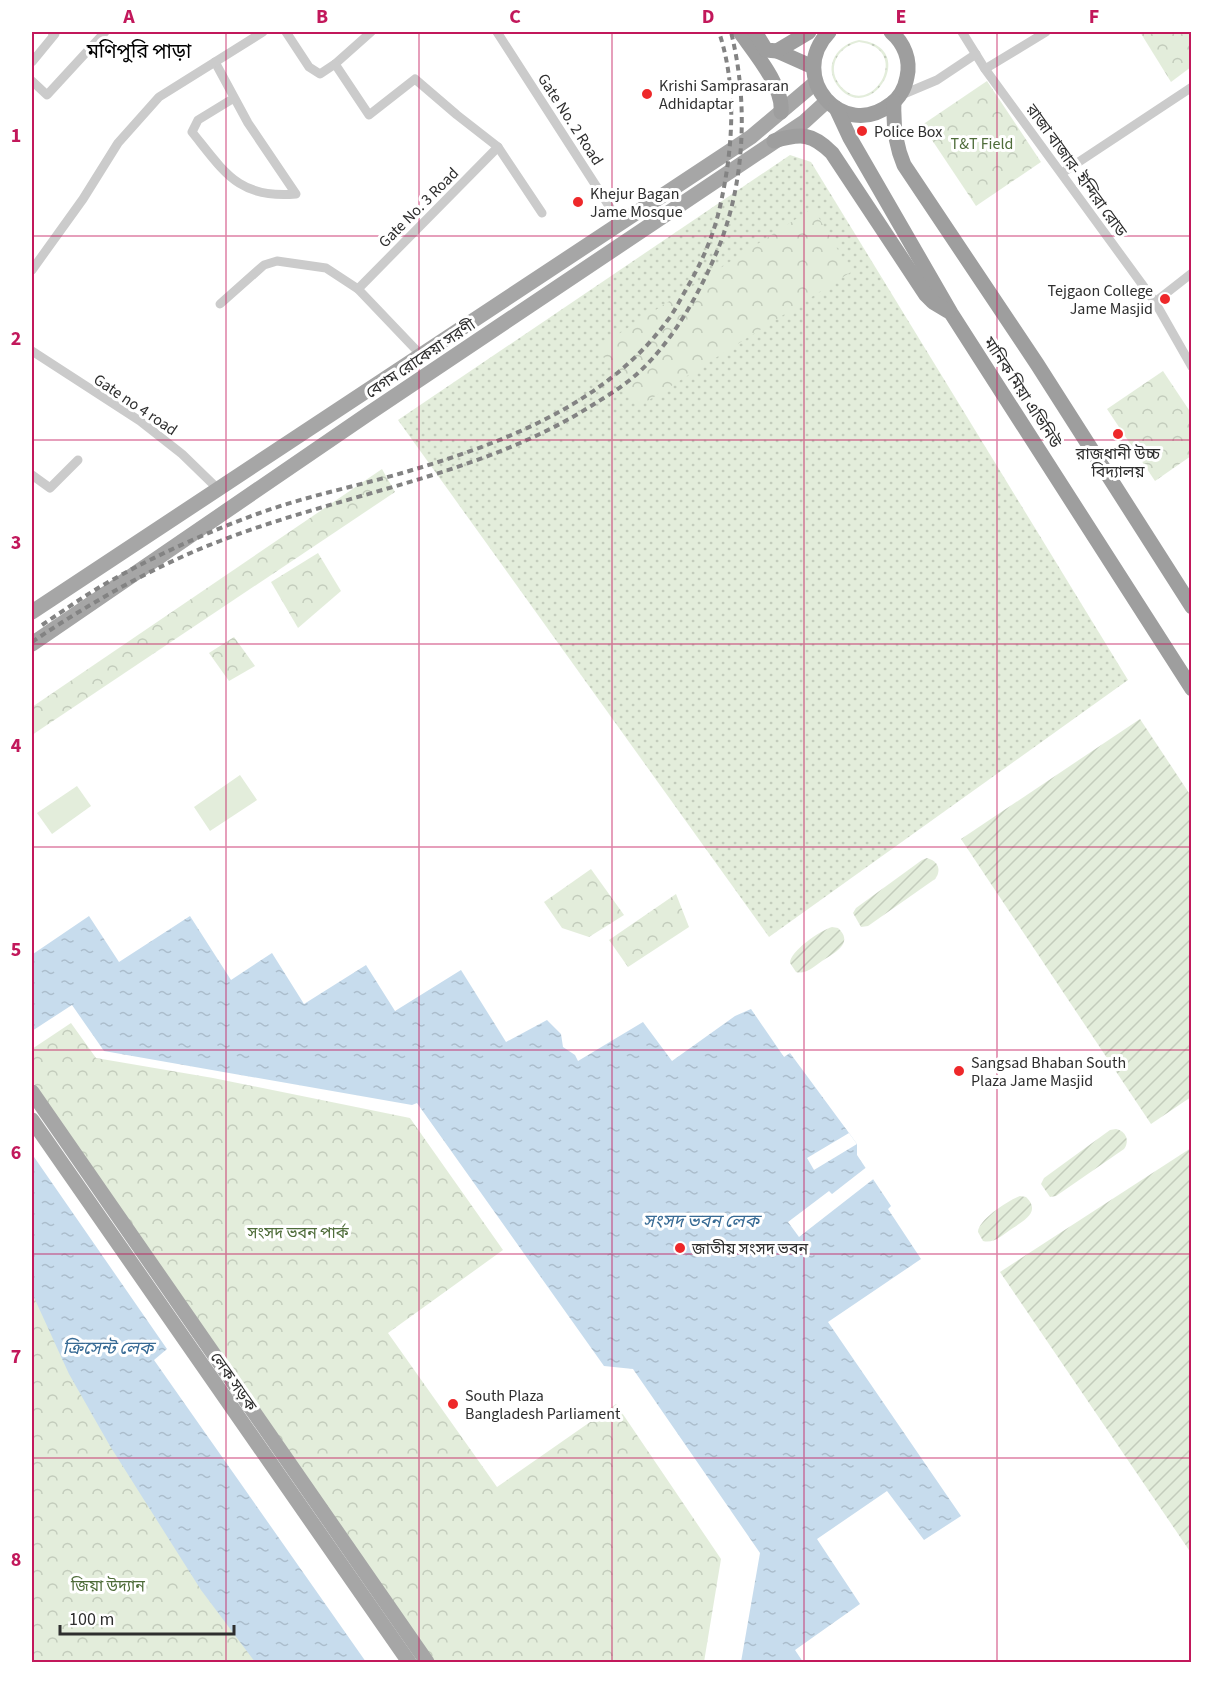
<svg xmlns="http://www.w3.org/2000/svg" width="1223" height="1694" font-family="'Source Sans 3','Noto Sans Bengali',sans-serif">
<defs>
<pattern id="grass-dots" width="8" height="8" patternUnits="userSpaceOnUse" patternTransform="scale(1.5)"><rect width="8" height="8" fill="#e3eddb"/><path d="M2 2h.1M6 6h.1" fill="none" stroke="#c3ccbc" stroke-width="1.8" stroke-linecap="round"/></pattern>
<pattern id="forest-crowns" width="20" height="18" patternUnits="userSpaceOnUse" patternTransform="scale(1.5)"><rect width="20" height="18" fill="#e3eddb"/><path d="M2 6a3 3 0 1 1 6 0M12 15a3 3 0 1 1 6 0" fill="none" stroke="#c3ccbc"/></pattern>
<pattern id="garden-furrows" width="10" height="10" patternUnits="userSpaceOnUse" patternTransform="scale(1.5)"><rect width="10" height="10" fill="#e3eddb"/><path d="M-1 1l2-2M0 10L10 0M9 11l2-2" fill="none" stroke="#c3ccbc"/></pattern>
<pattern id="water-ripples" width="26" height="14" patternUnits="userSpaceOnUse" patternTransform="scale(1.5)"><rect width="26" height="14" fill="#c7dced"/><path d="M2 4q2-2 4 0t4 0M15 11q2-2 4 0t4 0" fill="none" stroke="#abbdcc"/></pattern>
</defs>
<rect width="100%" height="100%" fill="#fff"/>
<!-- grass -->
<g fill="url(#grass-dots)" fill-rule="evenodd">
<path d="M859,40C922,47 869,129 837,85C823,65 838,44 859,40ZM859,42C916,49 869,124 839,84C826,65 840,46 859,42Z"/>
<path d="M790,155L811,162L1128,680L769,937L398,420Z"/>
</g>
<!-- forest -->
<g fill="url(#forest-crowns)">
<path d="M1140,32H1191V67L1171,82Z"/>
<path d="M987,81L1041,162L976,206L922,125Z"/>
<path d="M813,208L851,272L638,407L597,348Z"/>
<path d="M1163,371L1191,413V456L1155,481L1107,409Z"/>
<path d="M382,469L395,492L32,735V707Z"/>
<path d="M318,553L341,591L298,628L271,582Z"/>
<path d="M234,637L255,666L229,681L209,653Z"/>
<path d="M591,869L624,915L589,937L562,928L544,902Z"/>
<path d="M676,894L689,927L628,967L609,940Z"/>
<path d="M71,1023L96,1058L213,1078L410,1118L503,1250L388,1333L497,1487L616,1404L721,1559L704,1662H432L32,1081V1049Z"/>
<path d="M32,1290L258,1662H32Z"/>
</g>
<!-- garden -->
<g fill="url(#garden-furrows)">
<path d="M1140,719L1191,796V1097L1151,1124L961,839Z"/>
<path d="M927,858C938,861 942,870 935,879L868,926L861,927L853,913L856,908L922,860Z"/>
<path d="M832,927L838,928C853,942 838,951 825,959C816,965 806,975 796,972L790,963C790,951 821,930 832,927Z"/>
<path d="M1116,1129C1126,1131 1130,1141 1124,1149L1056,1196L1050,1197L1041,1184L1044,1178L1110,1130Z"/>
<path d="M1191,1148V1553L1000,1272Z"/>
<path d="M1020,1196L1026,1197C1041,1211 1025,1220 1013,1228C1004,1234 994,1244 983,1241L978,1232C978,1220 1009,1200 1020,1196Z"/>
</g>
<!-- pitch -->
<g fill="#e3eddb">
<path d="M240,775L257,800L210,831L194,807Z"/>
<path d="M77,786L91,806L52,834L37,813Z"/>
</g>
<!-- water -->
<g fill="url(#water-ripples)">
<path d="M89,916L119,962L190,916L231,980L272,953L304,1004L366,965L395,1011L461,970L506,1042L547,1020L561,1034L563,1047L575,1055L578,1061L643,1022L672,1061L735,1016L751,1009L784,1057L790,1053L849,1133L857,1144V1155L891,1206L888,1209L921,1259L828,1322L961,1516L924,1540L887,1491L817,1539L860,1604L795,1650L803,1662H741L760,1553L633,1369L604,1366L417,1103L412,1105L104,1051L72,1005L32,1031V953L33,954Z"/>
<path d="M32,1154L167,1349L154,1360L366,1662H255L201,1590L110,1446L69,1374L32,1293Z"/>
</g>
<!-- pier -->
<g fill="#fff">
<path d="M849,1133L857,1144L814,1170L807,1158Z"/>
<path d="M868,1166L876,1177L799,1237L788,1222L829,1191L832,1194Z"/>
</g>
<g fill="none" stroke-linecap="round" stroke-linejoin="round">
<!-- minor -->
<g stroke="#cbcbcb" stroke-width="9">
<path d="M286,32L309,67L320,74L335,64L371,32"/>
<path d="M497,32L620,223"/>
<path d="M962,32L985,69L1155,302L1192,273"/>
<path d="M32,62L55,34L52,32"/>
<path d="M215,62L248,123L296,194C239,199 225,173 192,132L198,120L234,98"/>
<path d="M335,64L369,115L415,79L457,115L498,147L542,213"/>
<path d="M985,69L1046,32"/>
<path d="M32,81L47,95L105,32"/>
<path d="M899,96L937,80L976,54"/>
<path d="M1062,173L1192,87"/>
<path d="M32,270L83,199L118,143L159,97L263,32"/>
<path d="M1155,302L1192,367"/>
<path d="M220,304L264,265L277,261L326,268L358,289"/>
<path d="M32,351L140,421L182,454L218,489"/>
<path d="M420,354L358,289L498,147"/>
<path d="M32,475L50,488L78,460"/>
</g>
<!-- primary -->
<g stroke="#a6a6a6" stroke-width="15">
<path d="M32,612L751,137L815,83"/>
<path d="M32,644L368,414L804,122L827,101"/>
<path d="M32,1092L427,1662"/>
<path d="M32,1120L409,1662"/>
</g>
<!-- trunk -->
<g stroke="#9e9e9e" stroke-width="15">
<path d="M740,32C754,52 784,87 781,112"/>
<path d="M755,32L766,50L777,51L813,67"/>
<path d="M829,32C786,77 843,142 891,104C899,98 905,88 907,77C911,60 904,43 891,32"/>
<path d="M777,51L809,32"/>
<path d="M894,102C893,125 895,144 904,165L1037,364L1192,607"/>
<path d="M836,108L850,138L951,313L1192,689"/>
<path d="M774,141C801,133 812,133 832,153L926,295L933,302L948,311"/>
</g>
<!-- rail -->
<g stroke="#838383" stroke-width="4" stroke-dasharray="6 4.5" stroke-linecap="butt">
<path d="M42,625C63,611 84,596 105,584C154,556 205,533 257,514C306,496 358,486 409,471C503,443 606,404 667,321C675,311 681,298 688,286C703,260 715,232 721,202C733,147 737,86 719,32"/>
<path d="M32,642C90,603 154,566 220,541C343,493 478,477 591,406C607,396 624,386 638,373C671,343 697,298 715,256C745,188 749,104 731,32"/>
</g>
</g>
<!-- grid -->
<path fill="none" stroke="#c2185b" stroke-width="1.5" stroke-opacity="0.55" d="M226,32V1662M419,32V1662M612,32V1662M804,32V1662M997,32V1662M32,236H1192M32,440H1192M32,644H1192M32,847H1192M32,1050H1192M32,1254H1192M32,1458H1192"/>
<!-- markers -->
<g fill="#ee282a" stroke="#fff" stroke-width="2">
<circle cx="647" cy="94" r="6"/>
<circle cx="862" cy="131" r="6"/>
<circle cx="578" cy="202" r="6"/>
<circle cx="1165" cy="299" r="6"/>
<circle cx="1118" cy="434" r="6"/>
<circle cx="959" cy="1071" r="6"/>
<circle cx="680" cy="1248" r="6"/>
<circle cx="453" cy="1404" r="6"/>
</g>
<g text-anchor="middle" stroke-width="6" stroke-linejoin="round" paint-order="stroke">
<!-- poi labels -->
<g font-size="16" fill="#2e2e2e" stroke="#fff" text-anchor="start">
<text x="659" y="91">Krishi Samprasaran<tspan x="659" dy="18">Adhidaptar</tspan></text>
<text x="874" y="137">Police Box</text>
<text x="590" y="199">Khejur Bagan<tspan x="590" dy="18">Jame Mosque</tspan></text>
<text x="1153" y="296" text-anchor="end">Tejgaon College<tspan x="1153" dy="18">Jame Masjid</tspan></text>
<text x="1118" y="459" text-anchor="middle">রাজধানী উচ্চ<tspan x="1118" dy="18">বিদ্যালয়</tspan></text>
<text x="971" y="1068">Sangsad Bhaban South<tspan x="971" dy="18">Plaza Jame Masjid</tspan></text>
<text x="692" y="1254">জাতীয় সংসদ ভবন</text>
<text x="465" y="1401">South Plaza<tspan x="465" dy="18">Bangladesh Parliament</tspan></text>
</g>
<!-- street labels -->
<g font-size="16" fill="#2e2e2e" stroke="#fff">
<text transform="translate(571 119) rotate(57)" y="6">Gate No. 2 Road</text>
<text transform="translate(1077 170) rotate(54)" y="6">রাজা বাজার- ইন্দিরা রোড</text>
<text transform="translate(418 207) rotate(-45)" y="6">Gate No. 3 Road</text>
<text transform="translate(420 358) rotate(-34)" y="6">বেগম রোকেয়া সরণী</text>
<text transform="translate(1023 392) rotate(57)" y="6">মানিক মিয়া এভিনিউ</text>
<text transform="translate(136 404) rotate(34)" y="6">Gate no 4 road</text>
<text transform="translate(234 1381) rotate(55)" y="6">লেক সড়ক</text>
</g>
<!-- park labels -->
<g font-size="16" fill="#4e6c39" stroke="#fff">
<text x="982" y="149">T&amp;T Field</text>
<text x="298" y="1238">সংসদ ভবন পার্ক</text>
<text x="108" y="1591">জিয়া উদ্যান</text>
</g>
<!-- water labels -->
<g font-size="18" font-style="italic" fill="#386b95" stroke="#fff">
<text x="701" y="1227">সংসদ ভবন লেক</text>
<text x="108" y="1354">ক্রিসেন্ট লেক</text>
</g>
<!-- quarter labels -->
<g font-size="20" fill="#000" stroke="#fff">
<text x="139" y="58">মণিপুরি পাড়া</text>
</g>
</g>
<!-- border -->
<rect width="1223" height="1694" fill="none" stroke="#ffffff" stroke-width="66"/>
<!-- scale -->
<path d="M60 1625v9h174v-9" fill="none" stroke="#2e2e2e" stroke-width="3"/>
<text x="69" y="1625" font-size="18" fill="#2e2e2e" stroke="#ffffff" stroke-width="4.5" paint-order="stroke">100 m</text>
<rect x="33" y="33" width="1157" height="1628" fill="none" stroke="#c2185b" stroke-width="2"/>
<g font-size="20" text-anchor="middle" font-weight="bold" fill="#c2185b">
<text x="129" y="23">A</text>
<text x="322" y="23">B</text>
<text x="515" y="23">C</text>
<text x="708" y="23">D</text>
<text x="901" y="23">E</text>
<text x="1094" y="23">F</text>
<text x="16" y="142">1</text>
<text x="16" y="345">2</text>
<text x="16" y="549">3</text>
<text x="16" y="752">4</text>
<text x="16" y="956">5</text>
<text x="16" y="1159">6</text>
<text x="16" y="1363">7</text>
<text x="16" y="1566">8</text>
</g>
</svg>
